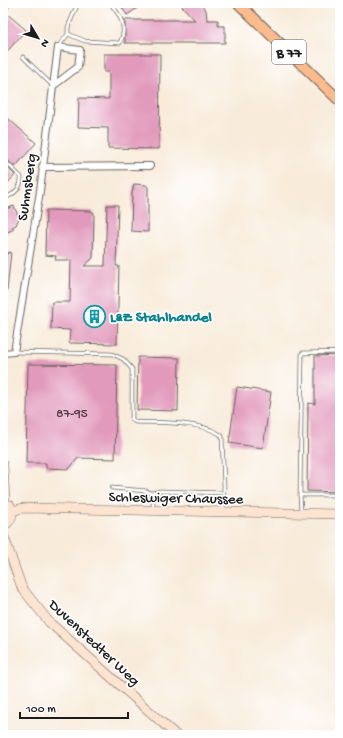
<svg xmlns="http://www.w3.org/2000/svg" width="343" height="738" font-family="'Gochi Hand',sans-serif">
<rect width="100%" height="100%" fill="#fff"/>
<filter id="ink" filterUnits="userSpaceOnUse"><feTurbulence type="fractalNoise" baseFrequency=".025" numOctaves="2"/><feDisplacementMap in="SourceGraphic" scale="8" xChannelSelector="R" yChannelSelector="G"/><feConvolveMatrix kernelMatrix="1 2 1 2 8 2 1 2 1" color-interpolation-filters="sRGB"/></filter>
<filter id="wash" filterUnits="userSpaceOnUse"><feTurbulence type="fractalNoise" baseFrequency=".012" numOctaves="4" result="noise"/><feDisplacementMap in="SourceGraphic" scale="16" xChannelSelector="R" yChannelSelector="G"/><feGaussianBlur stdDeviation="0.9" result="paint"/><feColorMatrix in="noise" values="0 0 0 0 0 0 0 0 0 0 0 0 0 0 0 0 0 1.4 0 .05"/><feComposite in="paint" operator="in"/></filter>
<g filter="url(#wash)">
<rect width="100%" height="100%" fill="#f8ebda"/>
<g id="blocks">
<!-- building -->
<g fill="#e29abc">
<path d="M3,3H12L5,12L26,30L3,56Z"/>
<path d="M119,3H145L127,15Z"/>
<path d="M179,3H200L206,10L207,20H218V26H225V43H125V20H195Z"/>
<path d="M104,54H160L159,149L108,148V128L78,127L79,98L109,99V72H104Z"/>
<path d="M3,114L36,143L15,167L3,156Z"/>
<path d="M3,163L15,175L3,188Z"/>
<path d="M134,184L146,185L148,187V232L131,231L132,193Z"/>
<path d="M107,205H118L116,266H119L117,344L69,343L70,330L51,329L52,302H70L71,260H55L56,256L45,255L46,210L91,211L94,213L93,258L84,266H105Z"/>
<path d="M14,206L19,218L16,225L12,227L14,229L3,234V210Z"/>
<path d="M11,252L7,291H3V255Z"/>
<path d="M340,355V492L307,491L308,403L315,404V356Z"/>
<path d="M138,357L179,358L178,411L137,410Z"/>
<path d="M28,364L117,365L115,459L78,458L69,469L46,468V463H26Z"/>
<path d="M237,387L271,392L263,448L229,443Z"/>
</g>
</g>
</g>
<g filter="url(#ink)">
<use href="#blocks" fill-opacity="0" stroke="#69645e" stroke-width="1"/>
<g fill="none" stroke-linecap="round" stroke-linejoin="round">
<defs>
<g id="lane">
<path d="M68,34L85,41L120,43C128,27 120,15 110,3"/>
<path d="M58,47L68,34V27L78,3"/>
<path d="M23,57L53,86"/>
<path d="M3,159L21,177C22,188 13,195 3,199"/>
<path d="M14,352L112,354L123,359L132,369V419L135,422C158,423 205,421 222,436L224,486L223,510"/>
<path d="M112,488L147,491C154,495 153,501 153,509"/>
<path d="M151,493L161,491L224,493"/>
<path d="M300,495L302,353L340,352"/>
<path d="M301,511L300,495H340"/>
</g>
<g id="street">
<path d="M42,167L150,166"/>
<path d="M3,353L14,352L40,191L58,47L80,50L78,67L53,86"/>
</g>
<g id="secondary">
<path d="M3,465L5,500"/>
<path d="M12,511L23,508L340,514"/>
<path d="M3,526C12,522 14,514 10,505"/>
<path d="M3,534L22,588L49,622L176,735"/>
</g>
<path id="primary" d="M238,3L340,101"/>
</defs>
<!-- lane casing -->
<use href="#lane" stroke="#69645e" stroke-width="4.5"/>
<!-- street casing -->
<use href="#street" stroke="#69645e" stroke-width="8"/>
<!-- secondary casing -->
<use href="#secondary" stroke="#69645e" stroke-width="10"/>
<!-- primary casing -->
<use href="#primary" stroke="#69645e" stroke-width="12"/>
<!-- lane -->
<use href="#lane" stroke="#fff" stroke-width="3"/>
<!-- street -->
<use href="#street" stroke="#fff" stroke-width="6"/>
<!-- secondary -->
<use href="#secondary" stroke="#fde4d1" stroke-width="9"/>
<!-- primary -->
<use href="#primary" stroke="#fbbb8c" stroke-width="10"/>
</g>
</g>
<!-- icons -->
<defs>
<symbol id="building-ring" viewBox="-11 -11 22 22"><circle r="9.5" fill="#fff" stroke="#0f9aa8" stroke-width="1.5"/><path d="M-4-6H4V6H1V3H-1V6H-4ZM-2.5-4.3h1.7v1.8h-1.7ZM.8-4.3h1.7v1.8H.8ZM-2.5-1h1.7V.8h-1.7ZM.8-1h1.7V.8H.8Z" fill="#0f9aa8"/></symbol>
</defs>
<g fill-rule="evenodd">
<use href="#building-ring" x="82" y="304" width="25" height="25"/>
</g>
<g text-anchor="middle" stroke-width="3.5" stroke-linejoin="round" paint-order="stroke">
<!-- number labels -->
<g font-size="13" fill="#4e3c44">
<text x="72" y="417">87-95</text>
</g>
<!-- shield labels -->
<rect fill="#fff" stroke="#606060" stroke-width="1" x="272" y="40" width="34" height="24" rx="3"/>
<g font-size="14" font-weight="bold" fill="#1c1c1c">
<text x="289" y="57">B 77</text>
</g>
<!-- street labels -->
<g font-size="15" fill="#1c1c1c" stroke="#fff">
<text transform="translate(26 187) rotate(-82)" y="5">Suhmsberg</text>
<text transform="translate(176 497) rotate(1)" y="5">Schleswiger Chaussee</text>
<text transform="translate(95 642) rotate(43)" y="5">Duvenstedter Weg</text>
</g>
<!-- culture labels -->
<g font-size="15" font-weight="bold" fill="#0d838f" stroke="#fff" text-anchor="start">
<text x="110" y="321">L&amp;Z Stahlhandel</text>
</g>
</g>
<!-- margin -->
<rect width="343" height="738" fill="none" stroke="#fff" stroke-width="16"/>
<!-- north arrow -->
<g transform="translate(38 38) rotate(128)" stroke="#ffffff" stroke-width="3" paint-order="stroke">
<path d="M0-3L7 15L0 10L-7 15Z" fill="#1c1c1c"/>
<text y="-6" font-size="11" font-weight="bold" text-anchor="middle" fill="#1c1c1c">N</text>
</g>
<!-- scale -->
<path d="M20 712v6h108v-6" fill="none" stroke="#1c1c1c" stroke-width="2"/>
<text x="26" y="712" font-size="12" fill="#1c1c1c" stroke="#ffffff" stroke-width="3" paint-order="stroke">100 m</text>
</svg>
